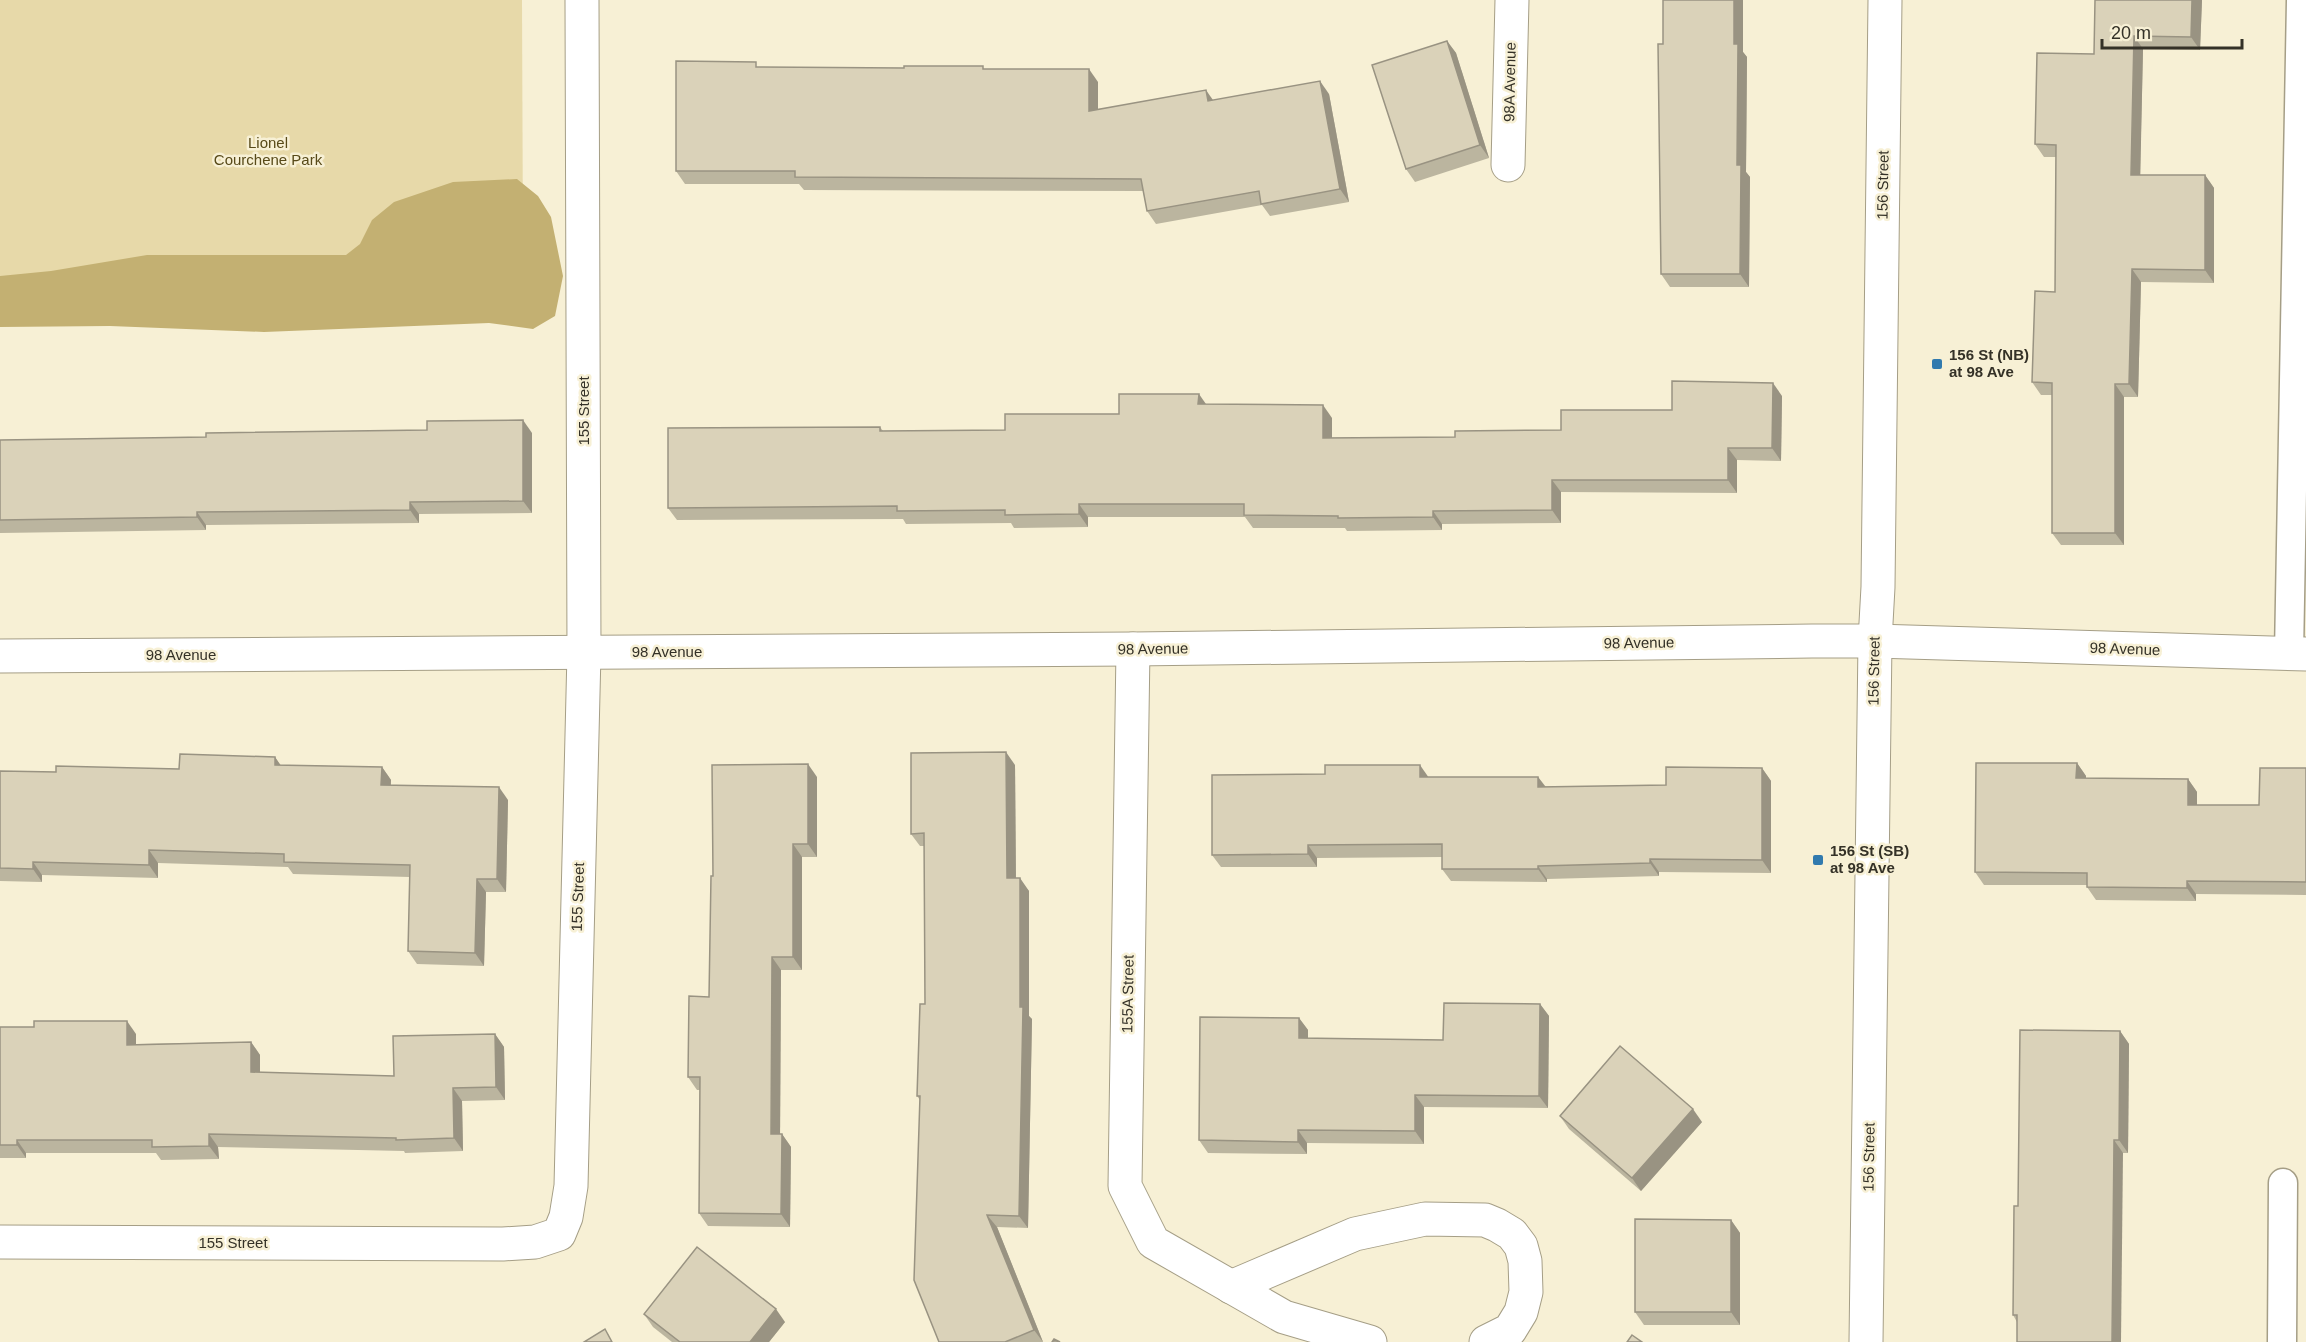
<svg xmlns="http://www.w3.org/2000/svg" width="2306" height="1342" font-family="Helvetica,sans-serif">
<rect width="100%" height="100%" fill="#f7f0d5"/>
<!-- green -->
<path fill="#e7d9a9" d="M0,0H522L523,250L0,303Z"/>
<!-- forest -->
<path fill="#c3b072" d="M517,179L538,196L551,217L563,276L555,316L533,329L489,323L264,332L110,326L0,327V276L51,271L147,255H346L360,244L372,220L394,202L453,182Z"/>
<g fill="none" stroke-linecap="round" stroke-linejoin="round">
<defs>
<g id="service">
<path d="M2289,654L2301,0"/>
<path d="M2282,1342L2283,1183"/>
</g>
<g id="minor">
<path d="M1508,165L1512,0"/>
<path d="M1133,649L1125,1186L1153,1242L1284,1317L1370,1342"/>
<path d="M0,656L1133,649L1812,641H1875L2306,654"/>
<path d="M0,1242L503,1244L535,1242L559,1234L566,1217L571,1186L584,653L582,0"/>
<path d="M1231,1287L1355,1234L1425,1219L1485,1220L1497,1225L1512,1234L1521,1246L1525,1261L1526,1292L1521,1312L1510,1330L1486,1342"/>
</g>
<path id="secondary" d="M1866,1342L1875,641L1878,587L1885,0"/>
</defs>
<!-- service casing -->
<use href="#service" stroke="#a59e86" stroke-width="31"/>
<!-- minor casing -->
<use href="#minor" stroke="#a59e86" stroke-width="35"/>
<!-- secondary casing -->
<use href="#secondary" stroke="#a59e86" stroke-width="35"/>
<!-- service -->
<use href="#service" stroke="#fff" stroke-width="28"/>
<!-- minor -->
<use href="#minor" stroke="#fff" stroke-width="33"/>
<!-- secondary -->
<use href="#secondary" stroke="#fff" stroke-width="33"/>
</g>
<!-- wall -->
<g fill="#bbb59f">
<path d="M1743,0V52L1747,57L1746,172L1750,177L1749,287H1670L1661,274L1663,44Z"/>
<path d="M2202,0L2200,50L2143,49L2140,175H2205L2214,188V283L2141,282L2138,397H2124V545H2061L2052,533V395H2041L2032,382L2055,292L2056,157H2044L2035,144L2094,54Z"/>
<path d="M1447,41L1456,53L1489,158L1415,182L1406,169Z"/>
<path d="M759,67L985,69L1098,82V109L1213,100L1329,94L1349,202L1270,216L1262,205L1156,224L1147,211L1143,191L804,190L799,184H685L676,171Z"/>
<path d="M1782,396L1781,461L1737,460V493L1561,492V523L1442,524V530L1347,531L1345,528H1253L1245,517H1088V527L1014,528L1011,523L906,524L903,519L677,520L668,508L880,427L883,431L1005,430L1119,414L1206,404L1332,418V438L1455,437L1561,430L1672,410Z"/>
<path d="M532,433V513L419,514V523L206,525V530L0,533V440Z"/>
<path d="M275,757L280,765L382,767L391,780V785L508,800L506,892H486L484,966L417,964L408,951L410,877L293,874L288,867L158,863V878L42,875V882L0,881V771L56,772L179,769Z"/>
<path d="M2077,763L2086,776V778L2188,779L2197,792V805H2259L2306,768V895L2196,894V901L2096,900L2087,887V885H1984L1975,872Z"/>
<path d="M1015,765L1016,878L1029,891V1016L1032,1019L1028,1228L997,1227L1043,1342H939L920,1100L917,1096L925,1004L924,846H920L911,834Z"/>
<path d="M1762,768L1771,781V873L1659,872V876L1547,879V882L1451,881L1442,869V857L1317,858V867H1221L1212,855L1429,777H1538L1546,787L1666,785Z"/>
<path d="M817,777V857H802V970H781L780,1134H782L791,1147L790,1227L708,1226L699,1213L700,1090H697L688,1077L709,997L713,876Z"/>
<path d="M1540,1004L1549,1016L1548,1108L1424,1107V1144L1307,1143V1154L1208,1153L1199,1140L1299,1018L1308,1030V1038L1443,1040Z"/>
<path d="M0,1027L136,1034V1044L251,1042L260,1055V1073L394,1076L495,1034L504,1047L505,1100L462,1101L463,1151L405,1153L404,1151L218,1147L219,1159L161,1160L156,1153H26V1158H0Z"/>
<path d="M2120,1031L2129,1044L2128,1153H2123L2017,1322L2013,1315L2018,1206Z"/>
<path d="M1560,1116L1702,1122L1641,1191L1569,1129Z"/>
<path d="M1731,1220L1740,1233V1325H1644L1635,1312Z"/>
<path d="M644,1314L785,1322L769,1342H672L653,1327Z"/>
</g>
<!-- shaded-wall -->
<g fill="#999382">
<path d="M1734,0H1743V52L1747,57L1746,172L1750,177L1749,287L1740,274L1734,44Z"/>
<path d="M2192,0H2202L2200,50L2191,37Z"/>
<path d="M2134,36L2143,49L2140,188L2131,175Z"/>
<path d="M1447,41L1456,53L1489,158L1480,145Z"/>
<path d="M1089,69L1098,82V123L1089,111Z"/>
<path d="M1320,81L1329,94L1349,202L1340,189Z"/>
<path d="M1206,90L1215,103L1208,101Z"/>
<path d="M2205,175L2214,188V283L2205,270Z"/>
<path d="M2132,269L2141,282L2138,397L2129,384Z"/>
<path d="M1773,383L1782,396L1781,461L1772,448Z"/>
<path d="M2115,384L2124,397V545L2115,533Z"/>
<path d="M1199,394L1208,407L1198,404Z"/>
<path d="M1323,405L1332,418V451L1323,438Z"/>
<path d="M523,420L532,433V513L523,501Z"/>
<path d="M1728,448L1737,460V493L1728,480Z"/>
<path d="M1552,480L1561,492V523L1552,510Z"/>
<path d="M410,502L419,514V523L410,510Z"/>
<path d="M1079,504L1088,517V527L1079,514Z"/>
<path d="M1433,511L1442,524V530L1433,517Z"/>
<path d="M197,512L206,525V530L197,517Z"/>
<path d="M1006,752L1015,765L1016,891L1007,878Z"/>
<path d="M275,757L284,770L275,765Z"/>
<path d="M2077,763L2086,776V791L2076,778Z"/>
<path d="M808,764L817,777V857L808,844Z"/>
<path d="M1420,765L1429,778L1420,777Z"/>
<path d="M382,767L391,780L390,798L381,785Z"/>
<path d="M1762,768L1771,781V873L1762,860Z"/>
<path d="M1538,777L1547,789L1538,787Z"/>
<path d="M2188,779L2197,792V818L2188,805Z"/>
<path d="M499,787L508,800L506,892L497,879Z"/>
<path d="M793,844L802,857V970L793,957Z"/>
<path d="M1308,845L1317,858V867L1308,854Z"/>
<path d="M149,850L158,863V878L149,865Z"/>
<path d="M1650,859L1659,872V876L1650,863Z"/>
<path d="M33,862L42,875V882L33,869Z"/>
<path d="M1538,866L1547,879V882L1538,869Z"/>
<path d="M1020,878L1029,891V1016L1032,1019L1028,1228L1019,1216L1020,1007Z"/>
<path d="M477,879L486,892L484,966L475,953Z"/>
<path d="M2187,881L2196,894V901L2187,888Z"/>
<path d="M772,957L781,970L780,1146L771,1134Z"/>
<path d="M1540,1004L1549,1016L1548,1108L1539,1096Z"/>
<path d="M1299,1018L1308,1030V1051L1299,1038Z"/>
<path d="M127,1021L136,1034V1057L127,1045Z"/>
<path d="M2120,1031L2129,1044L2128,1153L2119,1140Z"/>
<path d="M495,1034L504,1047L505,1100L496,1087Z"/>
<path d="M251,1042L260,1055V1085L251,1072Z"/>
<path d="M453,1088L462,1101L463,1151L454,1138Z"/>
<path d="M1415,1095L1424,1107V1144L1415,1131Z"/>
<path d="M1693,1109L1702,1122L1641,1191L1632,1178Z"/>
<path d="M1298,1130L1307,1143V1154L1298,1142Z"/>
<path d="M209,1134L218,1147L219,1159L209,1146Z"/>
<path d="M782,1134L791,1147L790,1227L781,1214Z"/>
<path d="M17,1140L26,1153V1158L17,1145Z"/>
<path d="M2114,1140L2123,1153L2121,1342H2112Z"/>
<path d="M987,1215L997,1227L1043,1342L1034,1330Z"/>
<path d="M1731,1220L1740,1233V1325L1731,1312Z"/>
<path d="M776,1309L785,1322L769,1342H750Z"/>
</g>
<!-- building -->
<g fill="#dad2b9" stroke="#999382" stroke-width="1.5">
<path d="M1663,0H1734V44H1738L1737,165H1741L1740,274H1661L1658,44H1663Z"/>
<path d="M2095,0H2192L2191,37L2134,36L2131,175H2205V270L2132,269L2129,384H2115V533H2052V383L2032,382L2035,291L2055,292L2056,145L2035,144L2037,53L2094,54Z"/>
<path d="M1447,41L1480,145L1406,169L1372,65Z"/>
<path d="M676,61L756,62V67L904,68V66H983V69H1089V111L1206,90L1208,101L1320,81L1340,189L1261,204L1259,191L1147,211L1141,179L795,177V171H676Z"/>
<path d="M1672,381L1773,383L1772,448H1728V480H1552V510L1433,511V517L1338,518V516L1244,515V504H1079V514L1005,515V510L897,511V506L668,508V428L880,427V431L1005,430V414H1119V394H1199L1198,404L1323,405V438L1455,437V431L1561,430V410H1672Z"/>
<path d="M523,420V501L410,502V510L197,512V517L0,520V440L206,437V433L427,430V421Z"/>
<path d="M1006,752L1007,878H1020V1007H1023L1019,1216L987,1215L1034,1330L1005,1342H939L914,1280L920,1096H917L920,1004H925L924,833L911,834V753Z"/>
<path d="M180,754L275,757V765L382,767L381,785L499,787L497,879H477L475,953L408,951L410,865L284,862V854L149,850V865L33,862V869L0,868V771L56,772V766L179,769Z"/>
<path d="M1976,763H2077L2076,778L2188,779V805H2259L2260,768H2306V882L2187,881V888L2087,887V873L1975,872Z"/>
<path d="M808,764V844H793V957H772L771,1134H782L781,1214L699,1213L700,1077H688L689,996L709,997L711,876H713L712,765Z"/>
<path d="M1325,765H1420V777H1538V787L1666,785V767L1762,768V860L1650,859V863L1538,866V869H1442V844L1308,845V854L1212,855V775L1325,774Z"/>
<path d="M1444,1003L1540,1004L1539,1096L1415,1095V1131L1298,1130V1142L1199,1140L1200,1017L1299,1018V1038L1443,1040Z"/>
<path d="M34,1021H127V1045L251,1042V1072L394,1076L393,1036L495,1034L496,1087L453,1088L454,1138L396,1140V1138L209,1134V1146L152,1147V1140H17V1145H0V1027H34Z"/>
<path d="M2020,1030L2120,1031L2119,1140H2114L2112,1342H2017V1315H2013L2014,1206H2018Z"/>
<path d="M1620,1046L1693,1109L1632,1178L1560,1116Z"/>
<path d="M1635,1219L1731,1220V1312H1635Z"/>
<path d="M697,1247L776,1309L750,1342H680L644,1314Z"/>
<path d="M605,1329L612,1342H584Z"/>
<path d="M1632,1335L1642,1342H1627Z"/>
<path d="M1054,1339L1060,1342H1052Z"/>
</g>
<!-- markers -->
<g fill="#317aae" stroke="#f7f0d5" stroke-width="2">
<rect x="1931" y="358" width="12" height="12" rx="3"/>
<rect x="1812" y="854" width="12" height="12" rx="3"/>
</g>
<g text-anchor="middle" stroke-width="5" stroke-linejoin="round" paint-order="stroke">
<!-- street labels -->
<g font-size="15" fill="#343127" stroke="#f7f0d5">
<text transform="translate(1510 82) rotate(-89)" y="5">98A Avenue</text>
<text transform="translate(1883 185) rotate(-89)" y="5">156 Street</text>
<text transform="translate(584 411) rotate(-90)" y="5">155 Street</text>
<text transform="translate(1639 643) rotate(-1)" y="5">98 Avenue</text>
<text transform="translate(1153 649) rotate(-1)" y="5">98 Avenue</text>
<text transform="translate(2125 649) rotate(2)" y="5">98 Avenue</text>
<text x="667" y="657">98 Avenue</text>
<text x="181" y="660">98 Avenue</text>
<text transform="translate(1874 671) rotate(-89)" y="5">156 Street</text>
<text transform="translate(578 897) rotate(-88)" y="5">155 Street</text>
<text transform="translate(1128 994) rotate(-89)" y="5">155A Street</text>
<text transform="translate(1869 1157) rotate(-89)" y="5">156 Street</text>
<text x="233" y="1248">155 Street</text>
</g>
<!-- park labels -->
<g font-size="15" fill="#584a19" stroke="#f7f0d5">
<text x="268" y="148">Lionel<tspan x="268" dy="17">Courchene Park</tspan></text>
</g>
<!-- poi labels -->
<g font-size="15" font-weight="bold" fill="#343127" stroke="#f7f0d5" text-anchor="start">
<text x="1949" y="360">156 St (NB)<tspan x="1949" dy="17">at 98 Ave</tspan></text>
<text x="1830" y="856">156 St (SB)<tspan x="1830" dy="17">at 98 Ave</tspan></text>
</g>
</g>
<!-- scale -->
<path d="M2102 39v9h140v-9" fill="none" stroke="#343127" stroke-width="3"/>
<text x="2111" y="39" font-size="18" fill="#343127" stroke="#f7f0d5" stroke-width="4.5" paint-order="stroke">20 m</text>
</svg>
